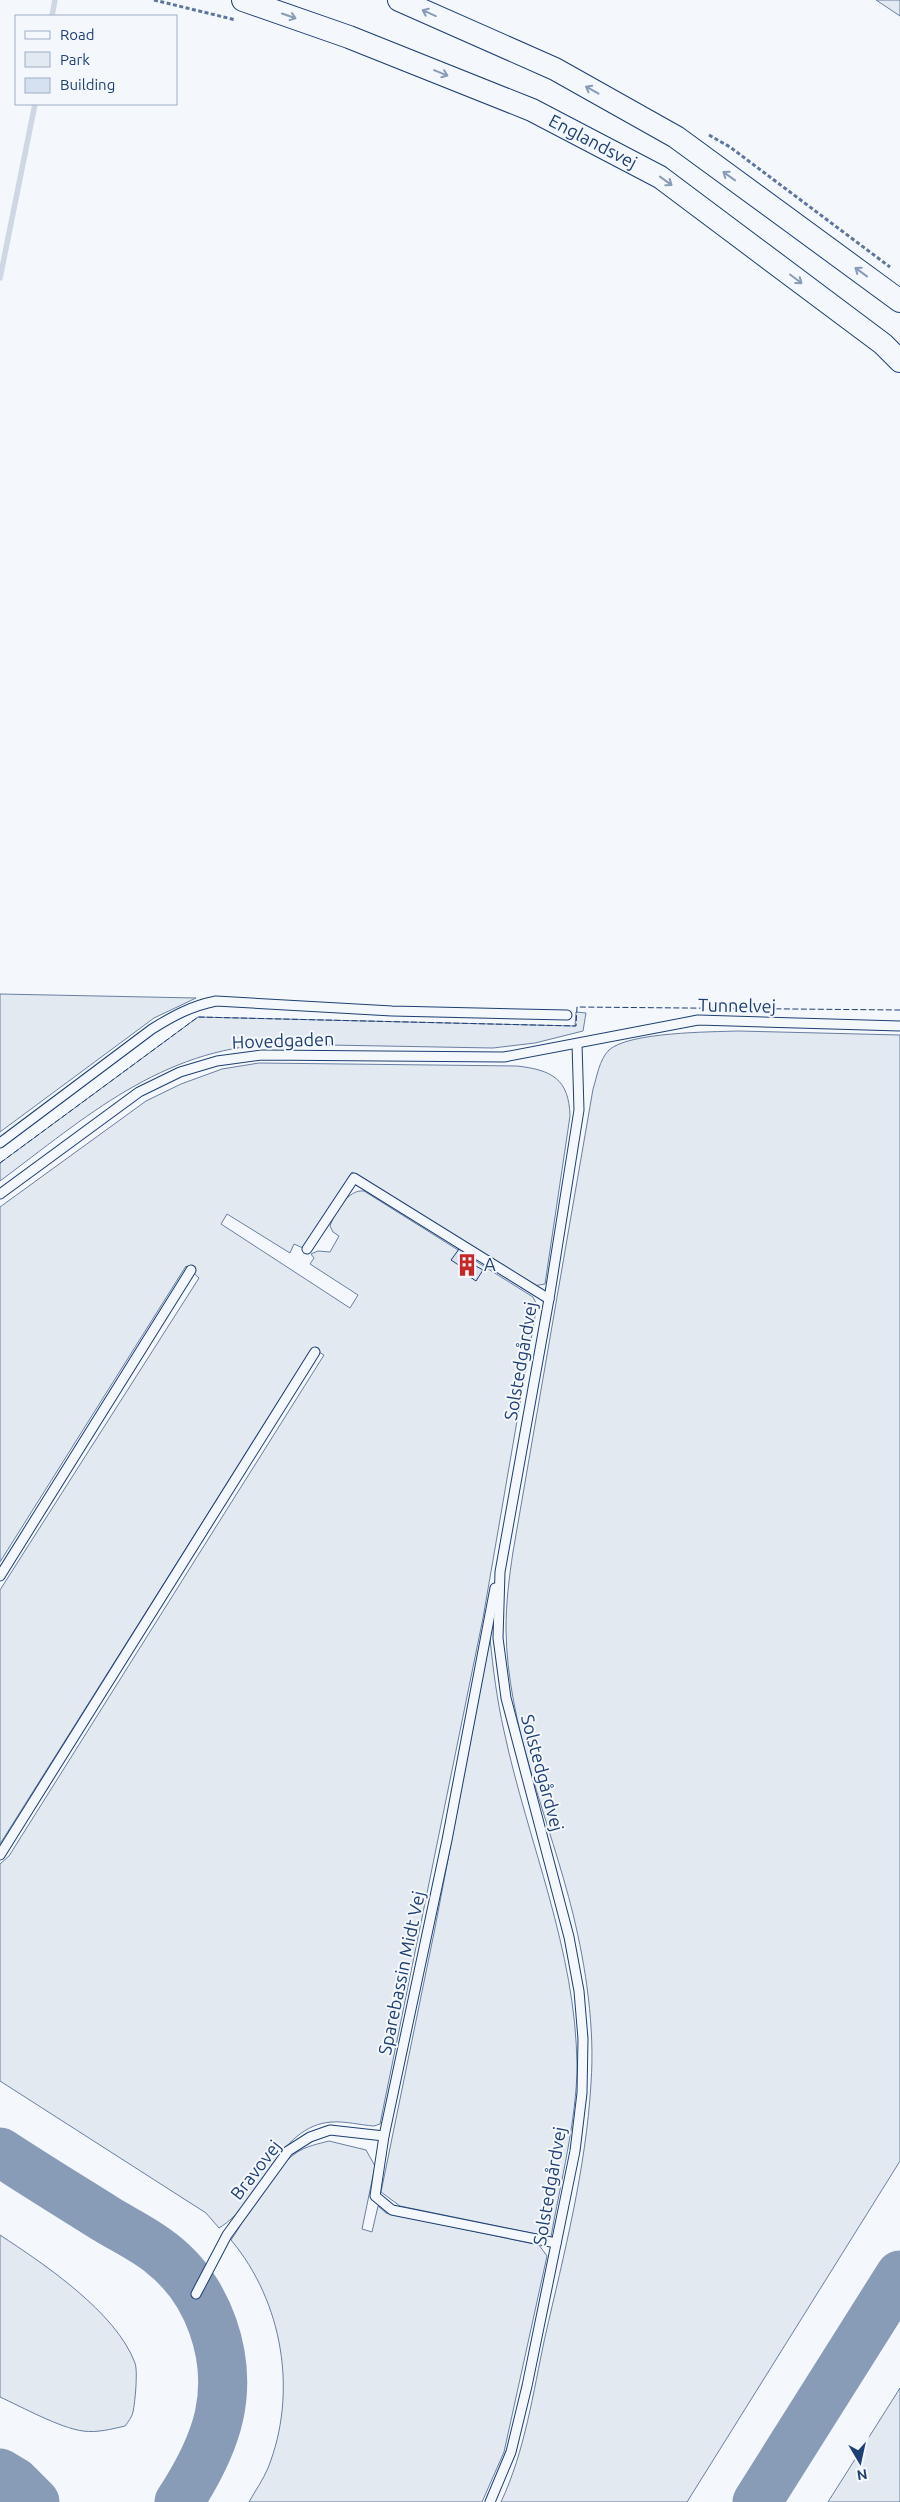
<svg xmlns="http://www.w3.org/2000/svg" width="900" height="2502" font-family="Ubuntu,sans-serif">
<rect width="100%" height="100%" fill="#f4f7fb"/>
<!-- green -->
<g fill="#e3e9f0" stroke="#687fa3">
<path d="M876,0H900V16Z"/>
<path d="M0,994L196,998L154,1018L0,1132Z"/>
<path d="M576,1012L586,1013L583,1031L535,1043L493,1048L274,1044C161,1049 86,1117 0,1181V1163L198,1017L575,1026Z"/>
<path d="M738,1031L900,1035V2161L687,2502H501C525,2451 533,2393 545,2337C564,2254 586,2169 591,2083C595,2028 586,1967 573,1914C550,1820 507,1727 506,1629C506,1603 509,1578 513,1552L593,1089C597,1077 599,1060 609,1050C629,1032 710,1032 738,1031Z"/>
<path d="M259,1063L517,1066C552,1070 569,1079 570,1116L545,1284L533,1286L352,1172L303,1248L294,1244L290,1253L227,1214L221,1224L350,1308L358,1295L310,1264L314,1258L311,1254L318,1251L330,1252L339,1236L333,1232L330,1226C335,1212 348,1189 364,1191L533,1297L537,1305L483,1618L380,2124L374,2126C360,2125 345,2121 332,2122C277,2125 260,2204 219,2228L206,2213L0,2081V1864L9,1856L324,1355L312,1348L0,1844V1590L199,1278L186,1266L0,1562V1207L146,1101L181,1084L222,1069Z"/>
<path d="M490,1638C493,1669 497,1700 504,1731C528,1843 576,1950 577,2066C577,2118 560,2185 551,2237L400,2206L381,2192L435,1928Z"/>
<path d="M329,2141L366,2150L375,2166L362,2229L372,2232L378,2206L386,2213L539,2245L547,2256L504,2452L482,2502H249C255,2491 263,2480 268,2468C298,2393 283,2302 231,2240C250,2212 268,2173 296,2153C306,2146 318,2144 329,2141Z"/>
<path d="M0,2235C44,2264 116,2312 135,2363C138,2371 135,2403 133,2412C132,2417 128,2422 125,2426C112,2429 97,2433 83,2431C60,2428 22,2407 0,2397Z"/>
<path d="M900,2388V2502H828Z"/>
</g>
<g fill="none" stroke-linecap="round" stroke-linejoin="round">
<!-- stream -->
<g stroke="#cfd7e4" stroke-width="5.5">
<path d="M52,16L55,0"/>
<path d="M0,278L35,104"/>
</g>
<!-- taxiway -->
<g stroke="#889bb7" stroke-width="49">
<path d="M0,2152C35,2175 71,2197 106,2219C124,2230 145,2240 161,2253C209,2290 232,2357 219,2416C212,2447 196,2476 179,2502"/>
<path d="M0,2473L15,2482L35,2502"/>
<path d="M757,2502L900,2275"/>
</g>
</g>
<!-- building -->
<path fill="#d5e0f0" stroke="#1d3f73" d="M459,1249L477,1260L474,1265L483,1270L476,1281L458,1269L460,1266L451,1260Z"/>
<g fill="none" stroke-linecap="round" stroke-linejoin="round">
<defs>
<g id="service">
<path d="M0,1143L152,1029C173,1016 191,1006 216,1001L392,1011L567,1015"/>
<path d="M0,1194L139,1092L180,1072L217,1061L262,1055L504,1057L698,1020L900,1026"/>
<path d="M307,1249L354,1178L549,1299"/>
<path d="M0,1576L191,1270"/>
<path d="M495,1588L447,1840L384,2136L375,2196L392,2210L556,2243"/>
<path d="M0,1855L315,1352"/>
<path d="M196,2294L227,2235L288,2151L310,2137L330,2130L384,2136"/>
<path d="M490,2502L511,2452L527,2386L575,2151L582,2093L583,2039L579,1991L569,1937L506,1698L498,1638L500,1572L549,1299L579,1110L577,1044"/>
</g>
<g id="secondary">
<path id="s1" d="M243,0L349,37L532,110L660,177L883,344L900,361"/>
<path d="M399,0L555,69L676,137L900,301"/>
</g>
</defs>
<!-- service casing -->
<use href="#service" stroke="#1d3f73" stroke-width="11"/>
<!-- secondary casing -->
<use href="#secondary" stroke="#1d3f73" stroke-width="24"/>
<!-- path -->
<g stroke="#5e769c" stroke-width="3" stroke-dasharray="4 2.5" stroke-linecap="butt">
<path d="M154,0L236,20"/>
<path d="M709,135L730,147L890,267"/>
</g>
<!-- service -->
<use href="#service" stroke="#f4f7fb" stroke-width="9"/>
<!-- secondary -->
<use href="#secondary" stroke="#f4f7fb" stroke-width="22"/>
<!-- fence -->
<path stroke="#1d3f73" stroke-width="1" stroke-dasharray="6 2.5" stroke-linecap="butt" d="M0,1163L198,1017L576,1026L577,1007L900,1010"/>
</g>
<!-- one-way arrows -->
<defs><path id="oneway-shaft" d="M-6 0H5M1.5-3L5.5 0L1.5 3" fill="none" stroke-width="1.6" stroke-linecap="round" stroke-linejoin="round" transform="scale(1.25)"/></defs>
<g stroke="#889bb7">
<use href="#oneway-shaft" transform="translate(429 13) rotate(-156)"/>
<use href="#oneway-shaft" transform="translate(289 16) rotate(19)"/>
<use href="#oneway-shaft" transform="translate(441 73) rotate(22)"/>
<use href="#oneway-shaft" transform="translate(592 90) rotate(-151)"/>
<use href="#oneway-shaft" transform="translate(729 176) rotate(-144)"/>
<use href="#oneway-shaft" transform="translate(666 181) rotate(36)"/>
<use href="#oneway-shaft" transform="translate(861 272) rotate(-144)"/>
<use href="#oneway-shaft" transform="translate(796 279) rotate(37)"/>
</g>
<!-- icons -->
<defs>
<symbol id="building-bare" viewBox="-9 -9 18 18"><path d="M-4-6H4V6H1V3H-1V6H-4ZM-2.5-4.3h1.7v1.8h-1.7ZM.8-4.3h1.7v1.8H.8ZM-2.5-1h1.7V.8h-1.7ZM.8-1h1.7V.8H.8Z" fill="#c62828" stroke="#f4f7fb" stroke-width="2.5" paint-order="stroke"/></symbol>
</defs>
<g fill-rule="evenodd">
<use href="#building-bare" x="451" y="1249" width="32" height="32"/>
</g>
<g text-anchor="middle" stroke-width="4" stroke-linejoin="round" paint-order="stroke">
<!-- street labels -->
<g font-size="18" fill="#1d3f73" stroke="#f4f7fb">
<text dy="6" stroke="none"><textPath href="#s1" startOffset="378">Englandsvej</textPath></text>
<text transform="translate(737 1006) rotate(1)" y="6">Tunnelvej</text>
<text transform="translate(283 1041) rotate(-2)" y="6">Hovedgaden</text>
<text transform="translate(521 1361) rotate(-80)" y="6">Solstedgårdvej</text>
<text transform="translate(542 1773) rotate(75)" y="6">Solstedgårdvej</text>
<text transform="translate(402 1973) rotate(-78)" y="6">Sparebassin Midt Vej</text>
<text transform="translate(256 2170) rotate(-52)" y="6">Bravovej</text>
<text transform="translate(550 2186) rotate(-80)" y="6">Solstedgårdvej</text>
</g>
<!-- poi labels -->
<g font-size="18" fill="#1d3f73" stroke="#f4f7fb" text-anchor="start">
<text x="484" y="1271">A</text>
</g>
</g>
<!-- legend -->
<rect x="15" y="15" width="162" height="90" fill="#f4f7fb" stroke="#9eadc5"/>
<rect x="25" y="31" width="25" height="8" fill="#f4f7fb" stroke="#9eadc5"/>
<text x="60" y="40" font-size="15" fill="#1d3f73">Road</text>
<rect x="25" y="52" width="25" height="15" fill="#e3e9f0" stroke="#9eadc5"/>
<text x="60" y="65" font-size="15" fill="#1d3f73">Park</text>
<rect x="25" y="78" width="25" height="15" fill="#d5e0f0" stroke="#9eadc5"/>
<text x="60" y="90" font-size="15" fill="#1d3f73">Building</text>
<!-- north arrow -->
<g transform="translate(860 2462) rotate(171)" stroke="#f4f7fb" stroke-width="4" paint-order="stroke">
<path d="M0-4L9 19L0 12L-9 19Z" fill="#1d3f73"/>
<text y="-8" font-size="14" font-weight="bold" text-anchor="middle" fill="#1d3f73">N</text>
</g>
</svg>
